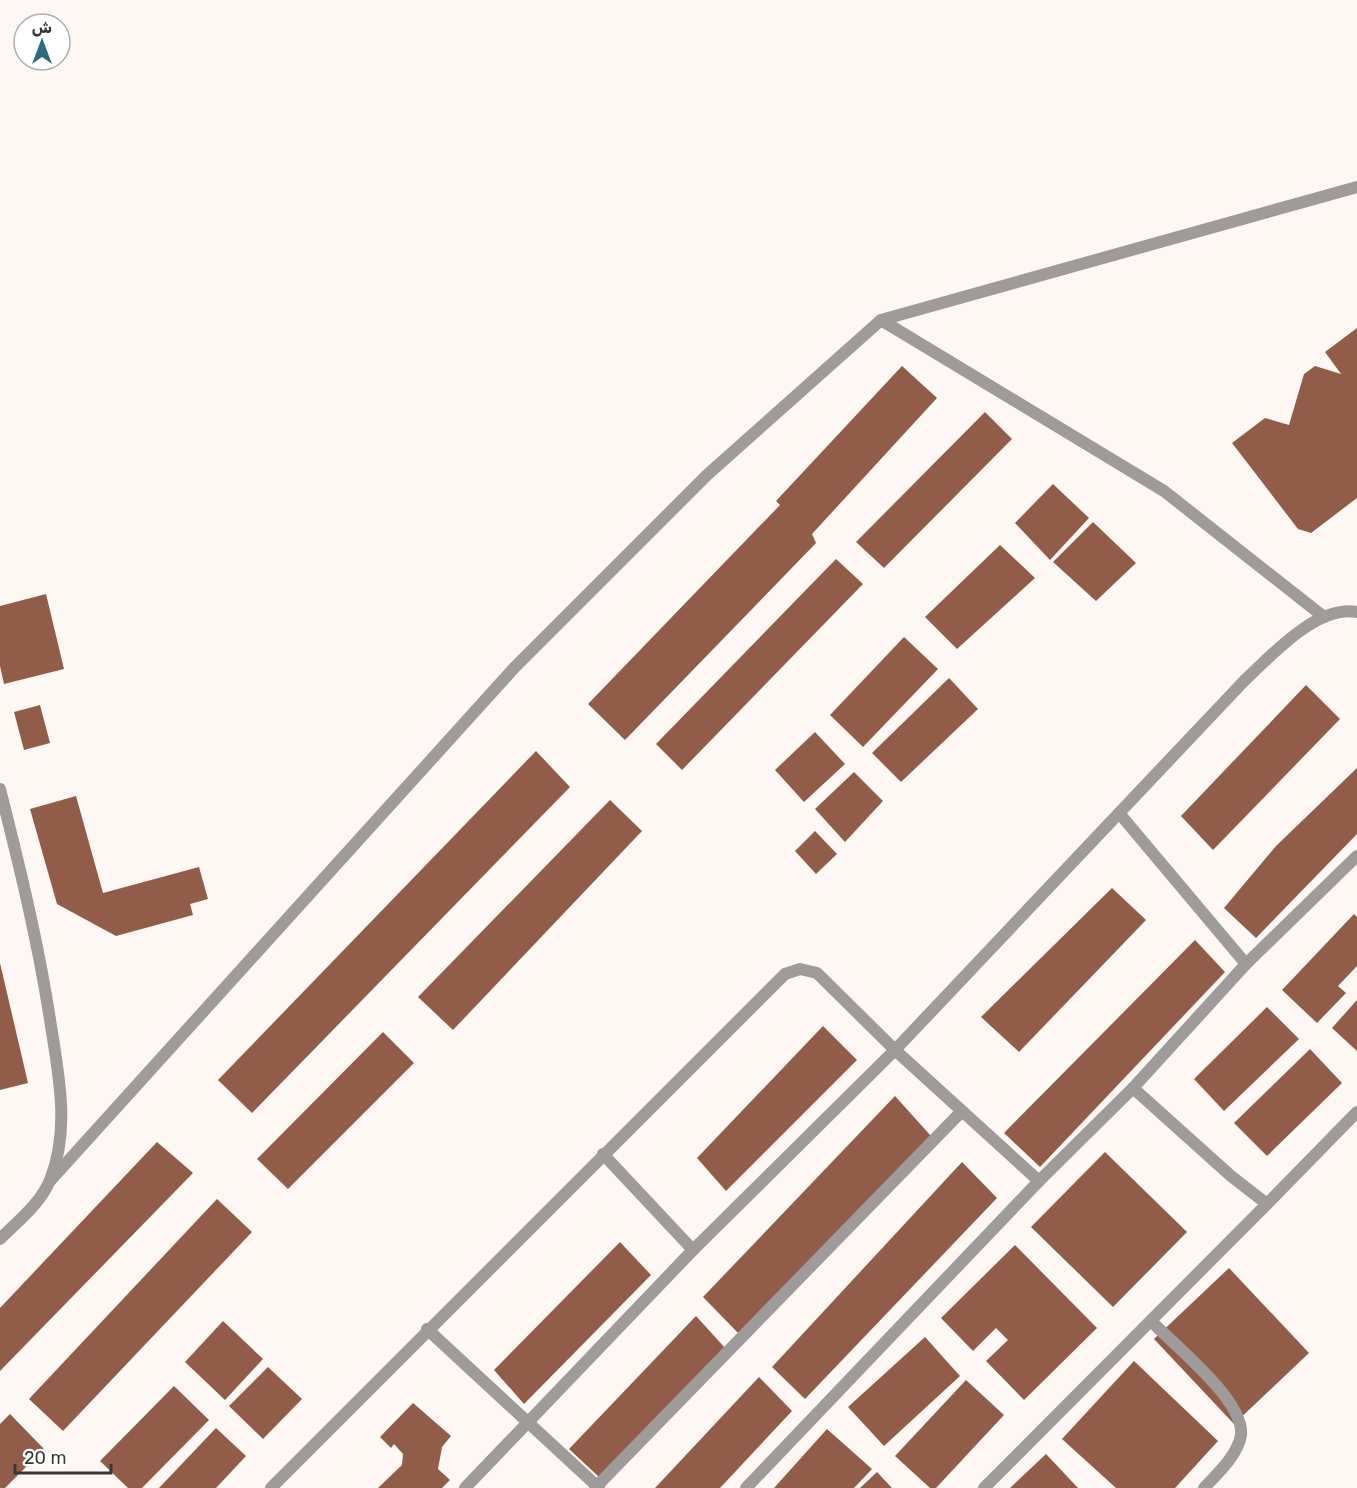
<svg xmlns="http://www.w3.org/2000/svg" width="1357" height="1488" font-family="Rubik,'Noto Sans Arabic',sans-serif">
<rect width="100%" height="100%" fill="#fef7f4"/>
<!-- building -->
<g fill="#915d48">
<path d="M1357,328V498L1311,533L1298,529L1232,443L1265,418L1289,425L1304,374L1315,366L1341,374L1325,352Z"/>
<path d="M902,366L937,398L812,534L816,543L625,740L588,704L780,505L776,501Z"/>
<path d="M985,412L1012,439L884,568L856,542Z"/>
<path d="M1053,484L1089,518L1050,560L1015,523Z"/>
<path d="M1093,522L1136,563L1096,601L1053,562Z"/>
<path d="M1000,545L1035,578L957,649L925,617Z"/>
<path d="M836,559L863,584L682,770L656,744Z"/>
<path d="M46,594L64,669L4,684L0,666V606Z"/>
<path d="M904,637L938,669L863,747L830,715Z"/>
<path d="M949,678L978,709L901,782L872,753Z"/>
<path d="M1306,685L1340,719L1213,850L1181,816Z"/>
<path d="M40,705L50,743L24,750L14,712Z"/>
<path d="M815,732L845,764L804,802L775,770Z"/>
<path d="M536,751L570,787L252,1113L218,1080Z"/>
<path d="M1357,768V834L1256,938L1224,908L1276,846Z"/>
<path d="M854,772L883,801L845,842L815,809Z"/>
<path d="M76,796L103,893L199,867L208,899L190,904L193,915L116,936L57,904L30,809Z"/>
<path d="M610,800L642,831L453,1030L418,997Z"/>
<path d="M815,831L837,854L816,874L795,851Z"/>
<path d="M1112,888L1146,920L1019,1052L981,1017Z"/>
<path d="M1354,914L1357,917V966L1338,986L1346,993L1317,1023L1282,990Z"/>
<path d="M1195,940L1225,972L1040,1167L1004,1133Z"/>
<path d="M0,963L28,1083L0,1090Z"/>
<path d="M1357,1000V1051L1332,1028Z"/>
<path d="M1267,1007L1299,1039L1224,1111L1194,1079Z"/>
<path d="M823,1026L857,1060L726,1191L697,1158Z"/>
<path d="M383,1032L414,1063L288,1189L257,1159Z"/>
<path d="M1310,1049L1342,1083L1267,1156L1234,1123Z"/>
<path d="M895,1096L931,1136L742,1337L703,1297Z"/>
<path d="M157,1142L193,1173L0,1371V1308Z"/>
<path d="M1105,1152L1187,1232L1113,1307L1031,1227Z"/>
<path d="M962,1162L997,1198L805,1399L772,1367Z"/>
<path d="M217,1199L252,1232L63,1431L29,1399Z"/>
<path d="M620,1242L651,1275L524,1404L494,1370Z"/>
<path d="M1015,1245L1097,1328L1024,1400L986,1361L1008,1340L996,1328L973,1351L941,1318Z"/>
<path d="M1229,1268L1309,1353L1234,1424L1154,1339Z"/>
<path d="M696,1316L726,1349L599,1477L569,1449Z"/>
<path d="M223,1321L263,1359L225,1400L185,1362Z"/>
<path d="M925,1337L960,1376L884,1446L848,1407Z"/>
<path d="M1134,1361L1218,1441L1175,1488H1116L1062,1439Z"/>
<path d="M268,1367L302,1399L263,1439L229,1406Z"/>
<path d="M759,1377L792,1411L720,1488H655Z"/>
<path d="M966,1380L1004,1415L936,1488H930L895,1456Z"/>
<path d="M174,1386L209,1420L142,1488H128L100,1461Z"/>
<path d="M413,1403L451,1436L442,1447L438,1469L450,1480L442,1488H378L402,1465L403,1454L394,1444L391,1448L380,1437Z"/>
<path d="M10,1414L44,1449L5,1488H0V1424Z"/>
<path d="M216,1428L246,1456L216,1488H159Z"/>
<path d="M827,1429L872,1469L854,1488H774Z"/>
<path d="M1046,1454L1078,1488H1010Z"/>
<path d="M877,1472L892,1488H860Z"/>
</g>
<g fill="none" stroke-linecap="round" stroke-linejoin="round">
<!-- street -->
<g stroke="#9e9b9a" stroke-width="12">
<path d="M881,320L1164,491L1324,617"/>
<path d="M0,789C20,868 39,946 51,1026C59,1077 70,1130 50,1180C41,1203 17,1222 0,1239"/>
<path d="M1119,813L1246,964"/>
<path d="M603,1154L693,1250"/>
<path d="M50,1181L515,667L707,475L881,320L1357,187"/>
<path d="M1267,1204L1357,1112"/>
<path d="M1151,1321C1174,1345 1245,1401 1241,1435C1238,1455 1217,1474 1204,1488"/>
<path d="M427,1329L599,1488"/>
<path d="M271,1488L785,974L800,969L817,973L895,1050L1039,1181"/>
<path d="M465,1488L693,1250L895,1050L1244,681C1271,656 1316,605 1357,612"/>
<path d="M595,1488L962,1111"/>
<path d="M746,1488L1039,1181L1133,1088L1246,964L1357,856"/>
<path d="M984,1488L1267,1204L1231,1176L1133,1088"/>
</g>
</g>
<!-- north arrow -->
<g transform="translate(42 42)"><circle r="28" fill="#ffffff" stroke="#b0afaf" stroke-width="1.5"/>
<path d="M0-4.5L10 22L0 15L-10 22Z" fill="#2c6c80"/>
<text y="-9" font-size="16" font-weight="bold" text-anchor="middle" fill="#3a3837">ش</text>
</g>
<!-- scale -->
<path d="M15 1464v9h96v-9" fill="none" stroke="#3a3837" stroke-width="3"/>
<text x="24" y="1464" font-size="18" fill="#3a3837" stroke="#ffffff" stroke-width="4.5" paint-order="stroke">20 m</text>
</svg>
